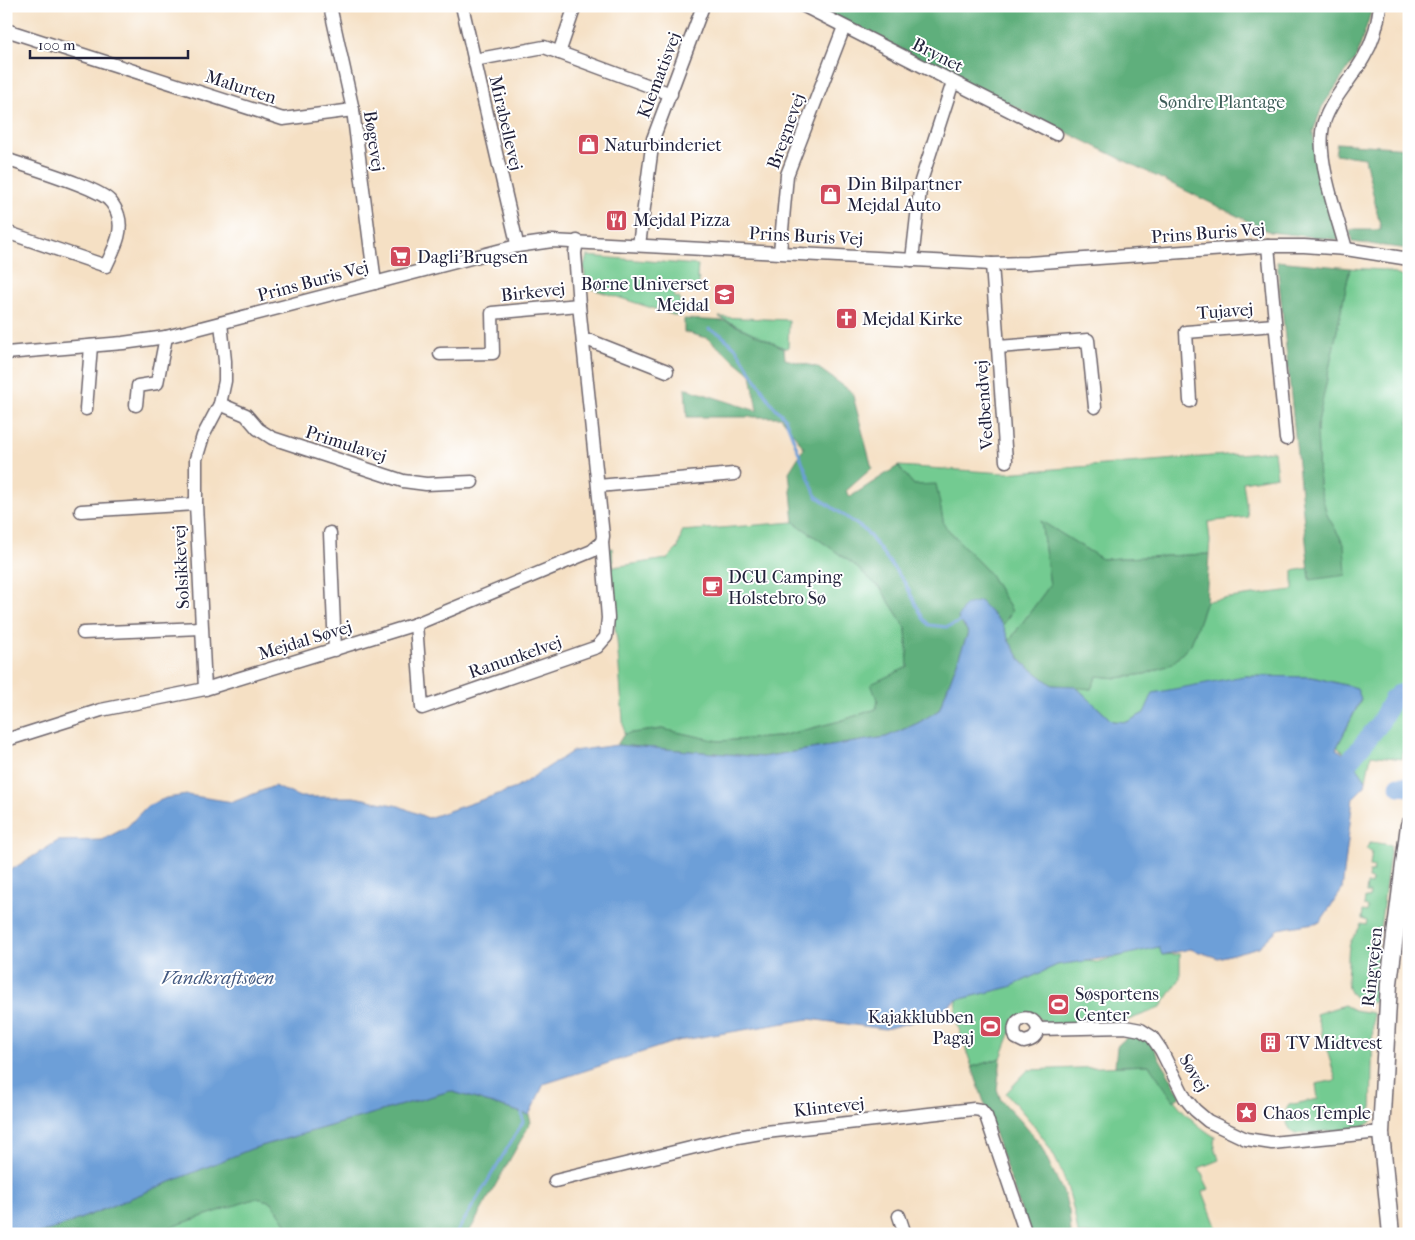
<svg xmlns="http://www.w3.org/2000/svg" width="1415" height="1240" font-family="'IM FELL French Canon',serif">
<rect width="100%" height="100%" fill="#fff"/>
<filter id="ink" filterUnits="userSpaceOnUse"><feTurbulence type="fractalNoise" baseFrequency=".02" numOctaves="2"/><feDisplacementMap in="SourceGraphic" scale="10" xChannelSelector="R" yChannelSelector="G"/><feConvolveMatrix kernelMatrix="1 2 1 2 8 2 1 2 1" color-interpolation-filters="sRGB"/></filter>
<filter id="wash" filterUnits="userSpaceOnUse"><feTurbulence type="fractalNoise" baseFrequency=".0096" numOctaves="4" result="noise"/><feDisplacementMap in="SourceGraphic" scale="20" xChannelSelector="R" yChannelSelector="G"/><feGaussianBlur stdDeviation="1.12" result="paint"/><feColorMatrix in="noise" values="0 0 0 0 0 0 0 0 0 0 0 0 0 0 0 0 0 1.4 0 .05"/><feComposite in="paint" operator="in"/></filter>
<g filter="url(#wash)">
<rect width="100%" height="100%" fill="#f5e0c4"/>
<!-- green -->
<g fill="#73cb91" stroke="#4a7666">
<path d="M587,256L698,265L697,278L699,279V287H676L674,297L680,298V317L586,287L584,266Z"/>
<path d="M1350,268L1384,270L1409,279V715L1402,759L1371,755L1366,780L1351,758L1337,747L1361,700L1357,688L1312,677L1244,676L1144,713L1127,722L1112,721L1075,686L1091,689L1097,676L1117,678L1145,674L1172,664L1191,644L1206,601L1293,590V571L1309,568L1310,580L1344,544L1327,515L1319,485L1317,427Z"/>
<path d="M719,317L789,320L788,348H784Z"/>
<path d="M1274,451L1277,476L1243,482L1248,517L1208,522L1210,541L1209,554L1102,559L1041,521L1050,585L1009,641L1003,625L1012,611L989,573L944,525L936,485H914L898,466L1005,473Z"/>
<path d="M794,522L852,563L881,589L906,628L908,667L872,684L878,702L876,709L840,721L777,737L718,741L662,729L624,734L617,640L610,597L606,550L612,548L613,567L667,559L678,548L682,531Z"/>
<path d="M1370,842L1391,845L1378,943L1375,1001L1372,1002C1345,998 1346,989 1348,964C1348,957 1348,947 1351,941C1354,935 1359,930 1361,924L1366,925L1367,921L1362,919L1363,911L1367,912L1368,907L1364,906L1365,898H1369L1370,893H1366L1367,884L1371,885L1372,880L1368,879L1369,872H1373L1374,867L1370,866L1372,851L1366,849Z"/>
<path d="M1160,946L1162,955L1180,954V979L1160,1008L1123,1022L1045,1025L1037,1015L1027,1013L1010,1034L1001,1058L972,1067L955,1017L957,1000L1010,987L1057,965L1084,961L1097,962Z"/>
<path d="M1344,1005L1354,1010L1373,1013L1371,1122L1361,1128L1295,1134C1287,1129 1282,1113 1289,1105L1318,1099L1316,1084L1336,1080L1316,1014Z"/>
<path d="M1150,1065C1170,1095 1183,1117 1215,1137L1214,1143L1219,1160L1199,1168L1209,1189L1203,1192L1219,1234H1078C1073,1199 1062,1164 1041,1135C1031,1121 1018,1107 1006,1093L1028,1070Z"/>
<path d="M257,1198L272,1202L293,1234H150Z"/>
</g>
<!-- forest -->
<g fill="#5eaf7b" stroke="#40685b">
<path d="M809,6H1373L1357,56L1322,107L1313,132L1317,166L1339,240L1270,232Z"/>
<path d="M1337,143L1409,148V249L1352,242L1350,230H1381L1365,158L1335,154Z"/>
<path d="M1277,261L1350,268L1317,427L1319,485L1327,515L1344,544L1346,575L1310,580Z"/>
<path d="M684,319L726,321L784,348L785,359L817,367L852,392L872,468L846,491L850,497L898,466L914,485L936,484L944,525L989,573L1012,611L1003,625L980,601L958,618C961,624 965,626 968,633L939,710L918,723L886,737L762,757L617,745L624,734L662,729L719,741L777,737L840,721L876,709L878,702L871,684L908,667L906,628L881,589L852,563L794,522L789,472L804,448L781,417H687L685,388L757,411L751,374L707,338L684,332Z"/>
<path d="M1041,521L1102,559L1209,554L1206,601L1191,644L1172,664L1145,674L1117,678L1097,676L1091,689L1052,685L1023,663L1009,641L1050,585Z"/>
<path d="M1134,1035L1142,1036L1149,1040L1181,1096L1174,1101L1149,1065L1115,1066L1117,1046L1127,1037Z"/>
<path d="M1001,1058L997,1089L1001,1100L1021,1121L1040,1144L1064,1194L1069,1211L1071,1234H1029L972,1067Z"/>
<path d="M450,1091L529,1115L531,1122L468,1234H293L272,1202L257,1198L150,1234H38L65,1225L251,1149Z"/>
</g>
<!-- water -->
<path fill="#6d9fd8" stroke="#48608a" d="M980,601L1003,625L1009,641L1023,663L1052,685L1075,686L1112,721L1127,722L1144,713L1153,693L1244,676L1312,677L1357,688L1361,699L1336,749L1351,758L1366,780L1365,786L1353,798L1342,890L1320,922L1278,929L1259,947L1218,958L1190,949L1162,955L1159,947L1120,956L1057,965L1010,987L957,1000L942,1010L913,1022L885,1029L809,1019L677,1041L544,1084L529,1115L450,1091L251,1149L65,1225L38,1234H6V873L58,841L102,840L127,827L147,806L166,798L187,795L233,802L274,786L300,797H354L399,806L428,818L516,788L573,751L617,745L762,757L886,737L918,723L939,710L968,633C966,626 961,624 958,618C966,601 964,606 980,601Z"/>
<g fill="none" stroke-linecap="round" stroke-linejoin="round">
<!-- stream -->
<g stroke="#6d9fd8" stroke-width="3">
<path d="M709,329L720,334L736,348L771,403L785,418L816,496L866,531L905,583L923,618L929,625L947,627L960,622"/>
<path d="M456,1234L523,1122L522,1113"/>
</g>
<!-- river -->
<g stroke="#6d9fd8" stroke-width="19">
<path d="M1335,778L1378,726L1392,700L1399,694L1409,693"/>
<path d="M1399,786L1409,787"/>
</g>
</g>
</g>
<g filter="url(#ink)">
<g fill="none" stroke-linecap="round" stroke-linejoin="round">
<defs>
<g id="minor">
<path d="M330,6L353,110L375,283"/>
<path d="M462,6L516,239L517,246"/>
<path d="M804,6L1056,134"/>
<path d="M6,30L283,119L353,110"/>
<path d="M559,53L575,6"/>
<path d="M474,60L544,47L671,94"/>
<path d="M6,159C27,167 98,187 110,201C113,204 117,211 118,215C124,233 113,250 106,266L6,232"/>
<path d="M639,245L653,139L703,6"/>
<path d="M1268,246L1286,439"/>
<path d="M1346,249C1337,215 1314,155 1324,122C1332,98 1352,79 1364,57C1373,42 1378,23 1380,6"/>
<path d="M780,252L787,175L844,27"/>
<path d="M912,260L921,181L953,82"/>
<path d="M992,264L1006,461"/>
<path d="M583,341H591L667,371"/>
<path d="M998,347L1088,340L1095,407"/>
<path d="M6,353L123,343L166,337L517,246L552,241L992,264L1028,263L1268,246H1304L1346,249L1409,259"/>
<path d="M440,354L493,353L492,313L579,305"/>
<path d="M1190,401L1186,332L1275,325"/>
<path d="M220,404L246,415L258,429L272,438L403,481L426,484L472,482"/>
<path d="M136,405L138,386L157,383L166,337"/>
<path d="M86,409L91,346"/>
<path d="M598,486L734,474"/>
<path d="M81,511L196,504"/>
<path d="M330,533L335,650"/>
<path d="M416,624L422,708L597,647L606,637L608,618L602,542L603,536L579,305L575,253L577,241"/>
<path d="M83,633L201,628"/>
<path d="M205,689L196,504V459L203,436L220,404L225,381V361L221,323"/>
<path d="M6,740L101,710L205,689L416,624L592,551L602,542"/>
<path d="M1038,1029C1036,1038 1033,1040 1024,1042L1016,1038C1008,1018 1032,1010 1038,1029L1125,1027L1141,1030L1152,1037L1161,1050L1185,1098L1195,1110L1208,1121L1246,1139L1272,1143L1370,1133H1381"/>
<path d="M555,1181L732,1138L766,1132L974,1109L981,1110L986,1116L1026,1234"/>
<path d="M899,1216L905,1234"/>
</g>
<path id="major" d="M1391,1234L1381,1133L1389,983L1409,825"/>
</defs>
<!-- minor casing -->
<use href="#minor" stroke="#6c646b" stroke-width="15"/>
<!-- major casing -->
<use href="#major" stroke="#6c646b" stroke-width="19"/>
<!-- minor -->
<use href="#minor" stroke="#fff" stroke-width="12"/>
<!-- major -->
<use href="#major" stroke="#fff" stroke-width="16"/>
</g>
</g>
<!-- icons -->
<defs>
<symbol id="shop-square" viewBox="-11 -11 22 22"><rect x="-9" y="-9" width="18" height="18" rx="4" fill="#d1495b" stroke="#fff"/><path d="M-5-2.5h2.3a2.7 3.5 0 0 1 5.4 0H5L5.5 6h-11ZM-1.5-2.5h3a1.5 2.3 0 0 0-3 0Z" fill="#fff"/></symbol>
<symbol id="restaurant-square" viewBox="-11 -11 22 22"><rect x="-9" y="-9" width="18" height="18" rx="4" fill="#d1495b" stroke="#fff"/><path d="M-5-6h1v4h1v-4h1v4h1v-4h1v5L-1.5 .5V6h-2V.5L-5-1ZM5-6V6H3V1.5H1.5Q1.5-4 5-6Z" fill="#fff"/></symbol>
<symbol id="supermarket-square" viewBox="-11 -11 22 22"><rect x="-9" y="-9" width="18" height="18" rx="4" fill="#d1495b" stroke="#fff"/><path d="M-6-5.5h2.5l.6 2H6L4.5 2H-2.5L-4.4-4H-6ZM-1.5 3.2a1.3 1.3 0 1 0 .1 0ZM3 3.2a1.3 1.3 0 1 0 .1 0Z" fill="#fff"/></symbol>
<symbol id="school-square" viewBox="-11 -11 22 22"><rect x="-9" y="-9" width="18" height="18" rx="4" fill="#d1495b" stroke="#fff"/><path d="M0-5L7-2L0 1L-7-2ZM-4 1L0 2.5L4 1V4Q0 6-4 4Z" fill="#fff"/></symbol>
<symbol id="church-square" viewBox="-11 -11 22 22"><rect x="-9" y="-9" width="18" height="18" rx="4" fill="#d1495b" stroke="#fff"/><path d="M-1.2-6h2.4v3.5h3.3v2.4h-3.3V6h-2.4V-.1h-3.3v-2.4h3.3Z" fill="#fff"/></symbol>
<symbol id="cafe-square" viewBox="-11 -11 22 22"><rect x="-9" y="-9" width="18" height="18" rx="4" fill="#d1495b" stroke="#fff"/><path d="M-5.5-4.5H6V0H3Q3 3.5 0 3.5H-2.5Q-5.5 3.5-5.5 0ZM3-3.2v2h1.7v-2ZM-6 4.5H4V6H-6Z" fill="#fff"/></symbol>
<symbol id="stadium-square" viewBox="-11 -11 22 22"><rect x="-9" y="-9" width="18" height="18" rx="4" fill="#d1495b" stroke="#fff"/><path d="M0-5a6.5 5 0 1 0 0 10a6.5 5 0 1 0 0-10ZM-3.5-1.8h7v3.6h-7Z" fill="#fff"/></symbol>
<symbol id="building-square" viewBox="-11 -11 22 22"><rect x="-9" y="-9" width="18" height="18" rx="4" fill="#d1495b" stroke="#fff"/><path d="M-4-6H4V6H1V3H-1V6H-4ZM-2.5-4.3h1.7v1.8h-1.7ZM.8-4.3h1.7v1.8H.8ZM-2.5-1h1.7V.8h-1.7ZM.8-1h1.7V.8H.8Z" fill="#fff"/></symbol>
<symbol id="sight-square" viewBox="-11 -11 22 22"><rect x="-9" y="-9" width="18" height="18" rx="4" fill="#d1495b" stroke="#fff"/><path d="M0-6L1.8-2.2L6-1.7L2.9 1.2L3.7 5.4L0 3.3L-3.7 5.4L-2.9 1.2L-6-1.7L-1.8-2.2Z" fill="#fff"/></symbol>
</defs>
<g fill-rule="evenodd">
<use href="#shop-square" x="576" y="132" width="25" height="25"/>
<use href="#shop-square" x="818" y="182" width="25" height="25"/>
<use href="#restaurant-square" x="604" y="208" width="25" height="25"/>
<use href="#supermarket-square" x="388" y="244" width="25" height="25"/>
<use href="#school-square" x="712" y="282" width="25" height="25"/>
<use href="#church-square" x="834" y="306" width="25" height="25"/>
<use href="#cafe-square" x="700" y="574" width="25" height="25"/>
<use href="#stadium-square" x="1046" y="992" width="25" height="25"/>
<use href="#stadium-square" x="978" y="1014" width="25" height="25"/>
<use href="#building-square" x="1258" y="1030" width="25" height="25"/>
<use href="#sight-square" x="1234" y="1100" width="25" height="25"/>
</g>
<g text-anchor="middle" stroke-width="4" stroke-linejoin="round" paint-order="stroke">
<!-- street labels -->
<g font-size="18" fill="#22223b" stroke="#fff">
<text transform="translate(938 55) rotate(27)" y="6">Brynet</text>
<text transform="translate(659 75) rotate(-69)" y="6">Klematisvej</text>
<text transform="translate(241 87) rotate(18)" y="6">Malurten</text>
<text transform="translate(506 123) rotate(77)" y="6">Mirabellevej</text>
<text transform="translate(786 131) rotate(-70)" y="6">Bregnevej</text>
<text transform="translate(374 141) rotate(82)" y="6">Bøgevej</text>
<text transform="translate(1208 233) rotate(-4)" y="6">Prins Buris Vej</text>
<text transform="translate(806 236) rotate(3)" y="6">Prins Buris Vej</text>
<text transform="translate(313 281) rotate(-15)" y="6">Prins Buris Vej</text>
<text transform="translate(533 292) rotate(-6)" y="6">Birkevej</text>
<text transform="translate(1225 311) rotate(-4)" y="6">Tujavej</text>
<text transform="translate(984 405) rotate(-94)" y="6">Vedbendvej</text>
<text transform="translate(346 444) rotate(18)" y="6">Primulavej</text>
<text transform="translate(181 567) rotate(-93)" y="6">Solsikkevej</text>
<text transform="translate(305 640) rotate(-17)" y="6">Mejdal Søvej</text>
<text transform="translate(515 657) rotate(-19)" y="6">Ranunkelvej</text>
<text transform="translate(1372 967) rotate(-84)" y="6">Ringvejen</text>
<text transform="translate(1194 1073) rotate(60)" y="6">Søvej</text>
<text transform="translate(829 1107) rotate(-6)" y="6">Klintevej</text>
</g>
<!-- park labels -->
<g font-size="18" fill="#3e5d59" stroke="#fff">
<text x="1222" y="108">Søndre Plantage</text>
</g>
<!-- poi labels -->
<g font-size="18" fill="#22223b" stroke="#fff" text-anchor="start">
<text x="604" y="151">Naturbinderiet</text>
<text x="847" y="190">Din Bilpartner<tspan x="847" dy="21">Mejdal Auto</tspan></text>
<text x="633" y="226">Mejdal Pizza</text>
<text x="417" y="263">Dagli'Brugsen</text>
<text x="709" y="290" text-anchor="end">Børne Universet<tspan x="709" dy="21">Mejdal</tspan></text>
<text x="862" y="325">Mejdal Kirke</text>
<text x="728" y="583">DCU Camping<tspan x="728" dy="21">Holstebro Sø</tspan></text>
<text x="1075" y="1000">Søsportens<tspan x="1075" dy="21">Center</tspan></text>
<text x="974" y="1023" text-anchor="end">Kajakklubben<tspan x="974" dy="21">Pagaj</tspan></text>
<text x="1286" y="1049">TV Midtvest</text>
<text x="1263" y="1119">Chaos Temple</text>
</g>
<!-- water labels -->
<g font-size="19" font-style="italic" fill="#445a82" stroke="#fff">
<text x="218" y="984">Vandkraftsøen</text>
</g>
</g>
<!-- margin -->
<rect width="1415" height="1240" fill="none" stroke="#fff" stroke-width="25"/>
<!-- scale -->
<path d="M30 50v8h158v-8" fill="none" stroke="#22223b" stroke-width="2.5"/>
<text x="38" y="50" font-size="15" fill="#22223b" stroke="#ffffff" stroke-width="4" paint-order="stroke">100 m</text>
</svg>
